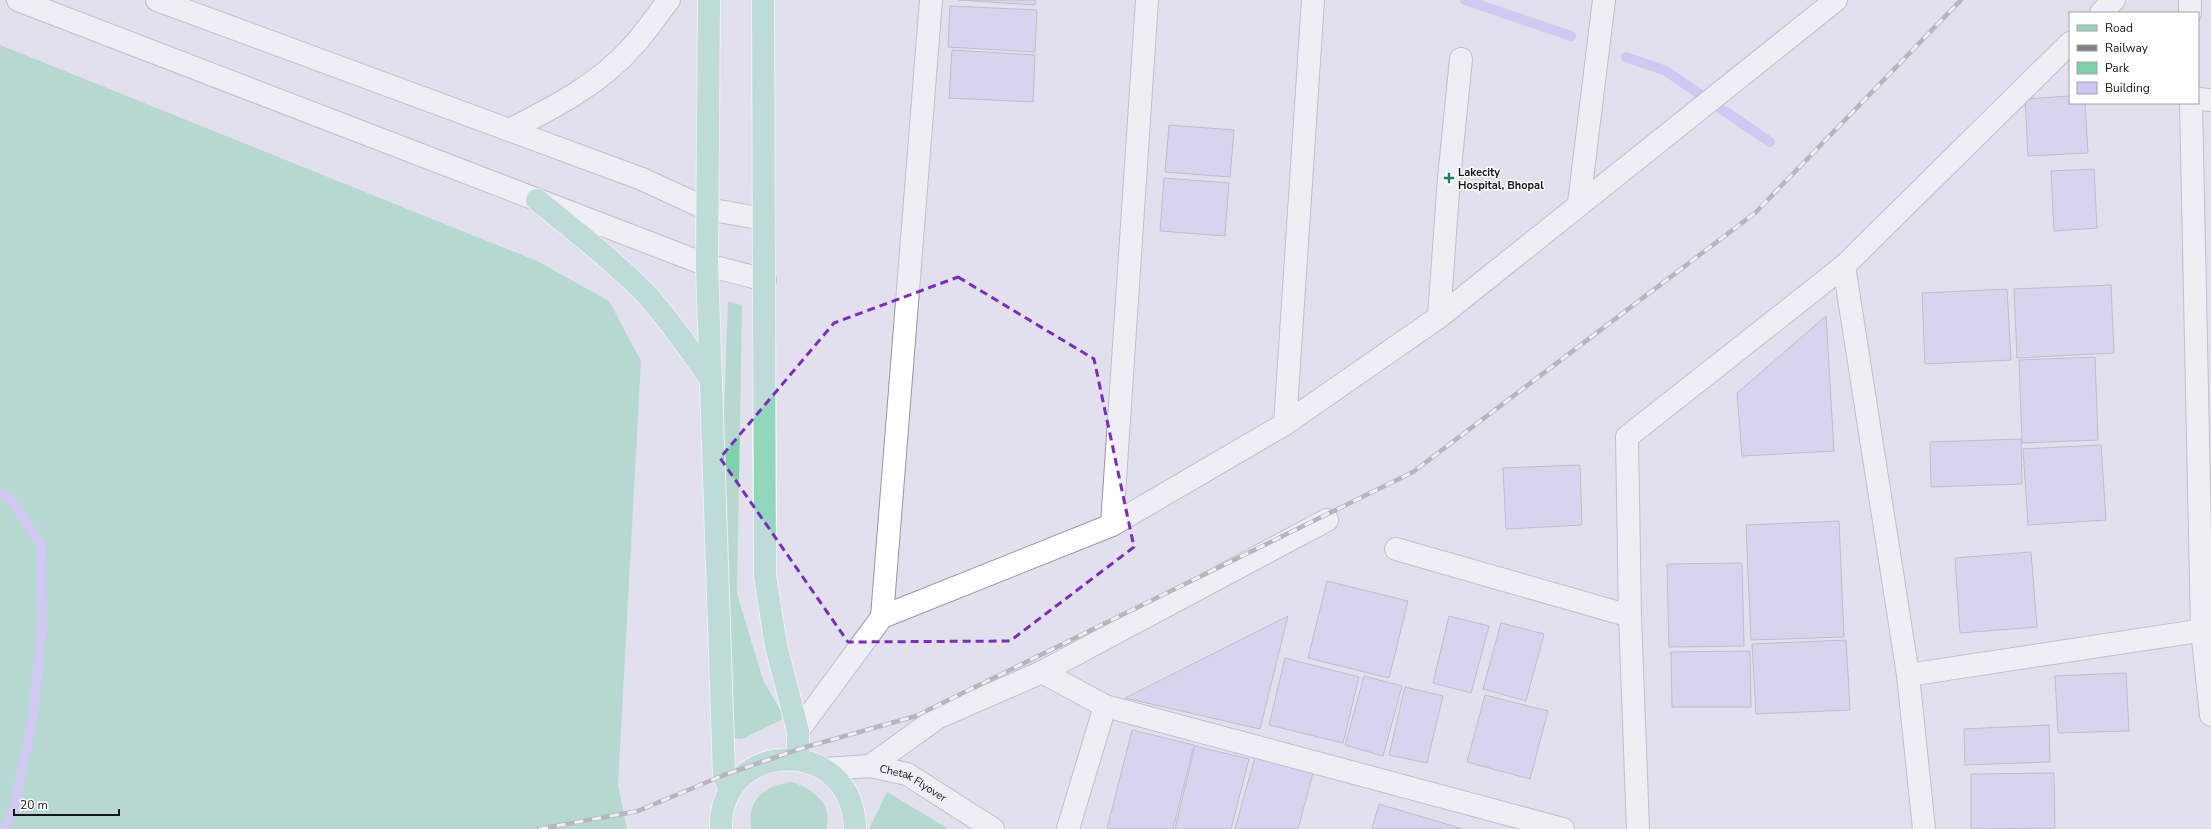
<svg xmlns="http://www.w3.org/2000/svg" width="2211" height="829" font-family="'Nunito Sans',sans-serif">
<rect width="100%" height="100%" fill="#e1e0ec"/>
<!-- green -->
<g fill="#7ed1ad">
<path d="M0,45L537,261L609,301L641,361L618,785L627,829H0Z"/>
<path d="M728,302L742,305L737,594L763,680L785,718L742,739L719,736L718,576Z"/>
<path d="M792,782C812,789 834,804 826,829H751C747,799 764,786 792,782Z"/>
<path d="M887,792L949,829H869Z"/>
</g>
<g fill="none" stroke-linecap="round" stroke-linejoin="round">
<!-- stream -->
<g stroke="#b9acf5" stroke-width="10">
<path d="M1465,0L1571,36"/>
<path d="M1626,57L1666,71L1770,142"/>
<path d="M0,495L9,496L41,545L42,628L33,715L14,809L4,829"/>
</g>
</g>
<!-- building -->
<g fill="#cdc6f3" stroke="#93929e">
<path d="M958,0H1035V5Z"/>
<path d="M950,6L1037,10L1035,52L948,47Z"/>
<path d="M952,50L1035,55L1033,102L949,98Z"/>
<path d="M2070,96V103H2085L2088,153L2028,156L2025,99Z"/>
<path d="M1169,125L1234,130L1230,177L1165,172Z"/>
<path d="M2094,169L2097,228L2054,231L2051,171Z"/>
<path d="M1164,178L1229,183L1225,236L1160,231Z"/>
<path d="M2111,285L2114,353L2017,358L2014,289Z"/>
<path d="M2007,289L2011,360L1925,364L1922,293Z"/>
<path d="M1826,316L1834,451L1742,456L1737,393Z"/>
<path d="M2095,357L2098,440L2022,443L2019,360Z"/>
<path d="M2021,439L2022,484L1931,487L1930,442Z"/>
<path d="M2101,445L2106,520L2028,525L2023,449Z"/>
<path d="M1580,465L1582,525L1506,529L1503,468Z"/>
<path d="M1839,521L1844,637L1751,640L1746,525Z"/>
<path d="M2031,552L2037,627L1960,633L1955,558Z"/>
<path d="M1742,563L1744,646L1669,647L1667,564Z"/>
<path d="M1327,581L1408,601L1389,678L1308,658Z"/>
<path d="M1288,616L1260,729L1125,698Z"/>
<path d="M1449,616L1489,626L1471,693L1433,683Z"/>
<path d="M1501,623L1544,634L1526,701L1483,689Z"/>
<path d="M1846,640L1850,710L1756,714L1752,644Z"/>
<path d="M1750,651L1751,707H1672L1671,652Z"/>
<path d="M1285,658L1359,677L1343,743L1269,725Z"/>
<path d="M2126,673L2129,731L2058,733L2055,676Z"/>
<path d="M1364,676L1402,686L1383,756L1345,745Z"/>
<path d="M1405,687L1443,696L1427,763L1389,755Z"/>
<path d="M1485,695L1548,711L1530,779L1467,762Z"/>
<path d="M2049,725L2050,762L1965,765L1964,729Z"/>
<path d="M1132,730L1194,745L1173,829H1107Z"/>
<path d="M1195,746L1249,759L1231,829H1175Z"/>
<path d="M1255,757L1313,773L1298,829H1235Z"/>
<path d="M2054,773L2055,828L1971,829V774Z"/>
<path d="M1379,804L1463,829H1372Z"/>
</g>
<g fill="none" stroke-linecap="round" stroke-linejoin="round">
<defs>
<g id="street">
<path d="M2190,0V13"/>
<path d="M2101,13L2114,0"/>
<path d="M2198,99L2211,100"/>
<path d="M2191,103L2202,630L2211,715"/>
<path d="M1579,203L1604,0"/>
<path d="M1844,266L1908,675L1924,829"/>
<path d="M1439,317L1449,178L1461,59"/>
<path d="M1285,424L1313,0"/>
<path d="M1112,525L1147,0"/>
<path d="M1396,549L1630,616"/>
<path d="M882,617L931,0"/>
<path d="M1042,672L1105,706L1563,829"/>
<path d="M1908,675L2211,629"/>
<path d="M798,731L882,617L1112,525L1285,424L1439,317L1836,0"/>
<path d="M870,766L937,718L1042,672L1327,520"/>
<path d="M1068,829L1105,706"/>
<path d="M1638,829L1630,616L1627,437L1844,266L2070,43"/>
</g>
<g id="secondary">
<path d="M18,0L707,265L765,280"/>
<path d="M157,0L642,179L707,209L764,219"/>
<path d="M509,130C553,108 600,84 633,46C646,32 657,15 669,0"/>
<path id="s1" d="M824,769L870,766L907,774L993,829"/>
</g>
<g id="primary">
<path d="M709,0L707,265L724,775L730,790"/>
<path d="M763,0L765,576L776,646L798,731V759"/>
<path d="M537,200C573,229 611,259 644,292C669,319 690,350 711,380"/>
<path d="M721,829C718,740 853,733 855,829"/>
</g>
</defs>
<!-- street casing -->
<use href="#street" stroke="#9796a2" stroke-width="24"/>
<!-- secondary casing -->
<use href="#secondary" stroke="#9796a2" stroke-width="24"/>
<!-- primary casing -->
<use href="#primary" stroke="#fff" stroke-width="24"/>
<!-- street -->
<use href="#street" stroke="#fff" stroke-width="22"/>
<!-- secondary -->
<use href="#secondary" stroke="#fff" stroke-width="22"/>
<!-- primary -->
<use href="#primary" stroke="#92d6bc" stroke-width="22"/>
<defs>
<path id="rail" d="M539,829L638,811L724,775L799,749L916,716L1413,472L1755,213L1961,0"/>
</defs>
<!-- rail casing -->
<use href="#rail" stroke="#807f87" stroke-width="4.5"/>
<!-- rail -->
<use href="#rail" stroke="#fff" stroke-width="3" stroke-dasharray="9" stroke-linecap="butt"/>
</g>
<!-- marked area -->
<path d="M0 0H2211V829H0ZM958,277L1094,359L1134,547L1010,641L848,642L720,458L834,323Z" fill="#e1e0ec" fill-opacity=".55" fill-rule="evenodd"/>
<path fill="none" stroke="#7b2cbf" stroke-width="3" stroke-dasharray="8 5" stroke-linejoin="round" d="M958,277L1094,359L1134,547L1010,641L848,642L720,458L834,323Z"/>
<!-- markers -->
<path fill="#15825e" stroke="#fff" stroke-width="1.5" d="M1447 172h4v4h4v4h-4v4h-4v-4h-4v-4h4z"/>
<g text-anchor="middle" stroke-width="3" stroke-linejoin="round" paint-order="stroke">
<!-- poi labels -->
<g font-size="11" font-weight="bold" fill="#16151a" stroke="#fff" text-anchor="start">
<text x="1458" y="176">Lakecity<tspan x="1458" dy="13">Hospital, Bhopal</tspan></text>
</g>
<!-- street labels -->
<g font-size="11" fill="#16151a" stroke="#fff">
<text dy="4" stroke="none"><textPath href="#s1" startOffset="93">Chetak Flyover</textPath></text>
</g>
</g>
<!-- legend -->
<rect x="2069" y="12" width="130" height="92" fill="#ffffff" stroke="#a2a1a3"/>
<rect x="2077" y="25" width="20" height="6" fill="#92d6bc" stroke="#a2a1a3"/>
<text x="2105" y="32" font-size="12" fill="#16151a">Road</text>
<rect x="2077" y="45" width="20" height="6" fill="#807f87" stroke="#a2a1a3"/>
<text x="2105" y="52" font-size="12" fill="#16151a">Railway</text>
<rect x="2077" y="62" width="20" height="12" fill="#7ed1ad" stroke="#a2a1a3"/>
<text x="2105" y="72" font-size="12" fill="#16151a">Park</text>
<rect x="2077" y="82" width="20" height="12" fill="#cdc6f3" stroke="#a2a1a3"/>
<text x="2105" y="92" font-size="12" fill="#16151a">Building</text>
<!-- scale -->
<path d="M14 809v6h105v-6" fill="none" stroke="#16151a" stroke-width="2"/>
<text x="20" y="809" font-size="12" fill="#16151a" stroke="#ffffff" stroke-width="3" paint-order="stroke">20 m</text>
</svg>
